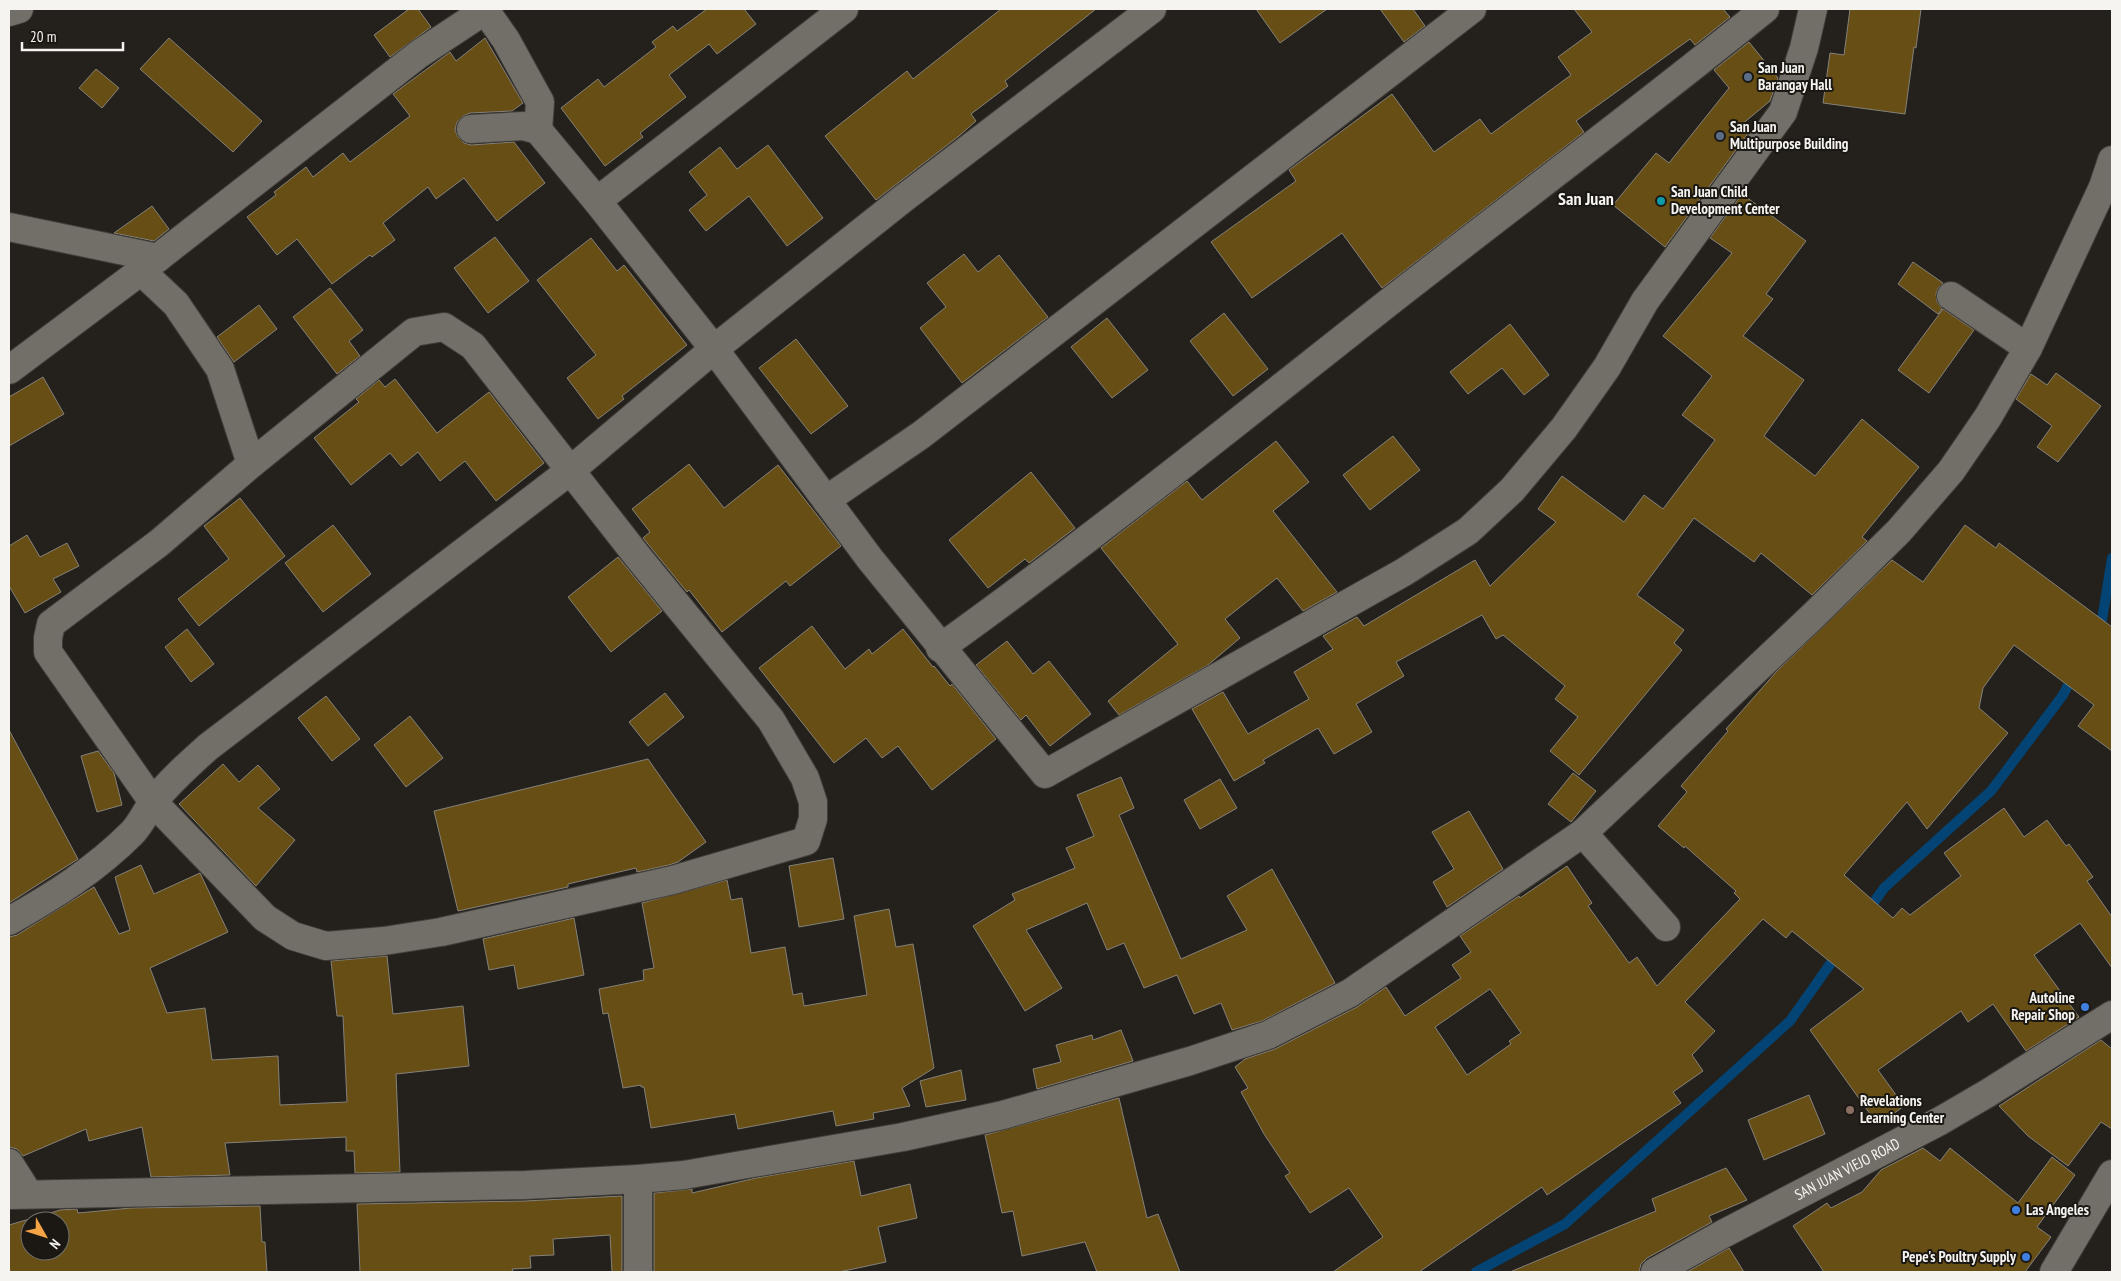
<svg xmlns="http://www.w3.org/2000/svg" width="2121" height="1281" font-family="'PT Sans Narrow',sans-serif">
<rect width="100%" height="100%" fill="#24211c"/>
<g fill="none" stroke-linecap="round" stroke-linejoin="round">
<!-- stream -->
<g stroke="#034474" stroke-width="10">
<path d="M2097,630L2102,620L2112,558"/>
<path d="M1867,912L1884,888L1991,791L2063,695L2074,674"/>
<path d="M1476,1272L1565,1224L1790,1021L1838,953"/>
</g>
</g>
<!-- building -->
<g fill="#674e15" stroke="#85817a" fill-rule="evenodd">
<path d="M409,9H418L431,27L390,57L374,35Z"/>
<path d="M707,9H744L756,24L717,54L709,44L669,75L686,97L640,133L643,137L605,166L561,108L598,79L604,87L656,47L652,42L673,26L677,31Z"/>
<path d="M1001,9H1096L1005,81L1008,86L971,114L976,121L959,136L876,200L825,136L907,71L913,79Z"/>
<path d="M1256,9H1327L1280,43Z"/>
<path d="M1380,9H1413L1425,26L1404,42Z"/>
<path d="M1574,9H1723L1730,17L1695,45L1690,39L1576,121L1584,132L1382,288L1342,233L1252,298L1211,242L1296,181L1289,170L1392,94L1434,152L1480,119L1491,134L1571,75L1558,57L1592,32Z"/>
<path d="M1850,9H1921L1916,48L1914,47L1905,114L1823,103L1830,53L1844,55Z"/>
<path d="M169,38L262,121L233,152L140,69Z"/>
<path d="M485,38L523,103L512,111L470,113L463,116L457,122L455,130L458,137L464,143L471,145L514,142L545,183L497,221L464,178L436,199L428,187L383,223L395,240L372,257L370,255L332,284L297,239L277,255L247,217L276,195L274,192L306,167L313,177L343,153L350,162L410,116L393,94L450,52L456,61Z"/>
<path d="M1749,42L1778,78L1770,101L1741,125L1749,132L1665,247L1613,205L1656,153L1669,163L1729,88L1714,70Z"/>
<path d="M96,69L119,88L102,108L79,88Z"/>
<path d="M768,145L823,218L787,246L749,196L706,231L689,210L707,195L689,172L720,147L737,169Z"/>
<path d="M1742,194L1806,241L1766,294L1773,299L1743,336L1804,380L1764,436L1815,476L1862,419L1919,467L1862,537L1867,541L1812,595L1761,553L1754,562L1694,518L1637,595L1684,630L1674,643L1682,650L1579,775L1550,751L1578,717L1555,699L1565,686L1503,635L1496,639L1482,615L1396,662L1404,676L1356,704L1372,732L1334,754L1318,728L1263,760L1265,763L1234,781L1192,709L1223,692L1248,734L1309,699L1294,672L1333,649L1323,636L1357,617L1364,626L1475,560L1490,586L1556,522L1538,509L1562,476L1624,522L1644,495L1663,509L1715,440L1682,415L1712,376L1663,336L1732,253L1710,238Z"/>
<path d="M152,206L169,229L154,241L114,233Z"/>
<path d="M495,237L529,281L488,313L454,268Z"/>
<path d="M591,238L617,271L624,265L687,345L622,396L624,399L598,419L567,378L596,355L537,280Z"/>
<path d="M964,254L978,272L999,255L1048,317L962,383L920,328L946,307L927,283Z"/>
<path d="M1913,262L1943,283L1938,288L1936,294L1937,302L1942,309L1938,314L1898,284Z"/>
<path d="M330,288L363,330L349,341L360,356L337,374L293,317Z"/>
<path d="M259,305L277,329L234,362L217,337Z"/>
<path d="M1943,309L1974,330L1929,393L1898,370Z"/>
<path d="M1224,313L1268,369L1233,396L1190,341Z"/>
<path d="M1107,318L1148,370L1112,398L1071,347Z"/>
<path d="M1510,324L1549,375L1524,395L1502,368L1468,394L1450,372Z"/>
<path d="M796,339L848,406L811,434L759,368Z"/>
<path d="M2056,373L2101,406L2058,462L2037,447L2052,426L2016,399L2031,374L2047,385Z"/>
<path d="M43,377L64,414L9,446V397Z"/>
<path d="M395,379L437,433L489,392L544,463L496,501L465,461L440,481L418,452L401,466L390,453L351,485L314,438L359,402L356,399L379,380L385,387Z"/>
<path d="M1393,436L1420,470L1370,510L1343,475Z"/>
<path d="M1276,441L1309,482L1273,511L1337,592L1303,611L1277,578L1225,619L1240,638L1208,665L1119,715L1108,701L1178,644L1101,548L1187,481L1202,500Z"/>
<path d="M689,464L724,508L778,465L841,546L790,586L786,581L722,632L689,590L687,592L643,538L650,532L632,509Z"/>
<path d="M1031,472L1075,528L1029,563L1025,559L988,588L949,540Z"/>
<path d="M240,498L285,556L199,626L178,599L229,559L204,526Z"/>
<path d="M333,525L371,574L323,612L285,563Z"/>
<path d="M1965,525L1996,548L1999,543L2112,627V751L2078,726L2094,705L2014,645L1983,688L1979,708L2008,733L1927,829L1907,802L1844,875L1893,918L1902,908L1910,915L1961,876L1944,853L2004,808L2024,837L2047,820L2066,846L2069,844L2093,877L2087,881L2112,917V968L2080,923L2034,955L2079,1017L2026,1051L1993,1004L1968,1022L1961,1011L1878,1070L1904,1106L1878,1125L1810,1030L1864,989L1792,931L1786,938L1763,919L1685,1002L1715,1031L1692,1055L1703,1071L1673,1092L1681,1103L1547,1195L1542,1187L1419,1272H1333L1383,1237L1349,1188L1310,1213L1285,1176L1290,1173L1264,1134L1241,1092L1248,1088L1235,1067L1245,1059L1275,1049L1357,1007L1386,987L1405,1016L1461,978L1452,965L1471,952L1460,936L1519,896L1520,898L1567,866L1592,903L1588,906L1629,963L1637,957L1657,986L1740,899L1734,893L1736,891L1685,846L1684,848L1658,826L1687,792L1681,786L1728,731L1726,729L1777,671L1892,560L1923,582ZM1490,989L1521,1033L1509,1041L1511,1044L1467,1075L1435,1027Z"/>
<path d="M27,535L40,557L67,543L79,566L53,579L61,592L25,613L9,586V546Z"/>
<path d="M618,557L662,611L611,652L568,597Z"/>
<path d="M812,626L845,669L869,649L872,654L903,629L933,667L934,666L950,686L952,684L996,739L932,790L898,746L882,758L866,738L834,763L759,668Z"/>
<path d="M187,629L214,664L191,682L165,647Z"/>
<path d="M1007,641L1033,674L1049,661L1091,714L1050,746L1026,715L1021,720L976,665Z"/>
<path d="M665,693L684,717L648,746L629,722Z"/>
<path d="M326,696L360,739L332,761L298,718Z"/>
<path d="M410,716L443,758L406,787L374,745Z"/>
<path d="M9,730L78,859L9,903Z"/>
<path d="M98,751L114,773L122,805L97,812L81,756Z"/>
<path d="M648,759L706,842L678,862L669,865L637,872L636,868L568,884V887L458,911L434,811Z"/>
<path d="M223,764L239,782L258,765L280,789L258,808L295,840L256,886L179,804Z"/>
<path d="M1573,773L1596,791L1571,822L1548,804Z"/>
<path d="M1121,777L1134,808L1119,815L1181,959L1247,930L1227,896L1272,869L1335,983L1262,1021L1232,1030L1221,1003L1194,1014L1177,975L1144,988L1124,943L1107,950L1087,903L1026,930L1062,988L1025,1011L973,926L1015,900L1012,894L1075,868L1066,848L1094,836L1077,795Z"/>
<path d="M1220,779L1237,808L1200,829L1184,800Z"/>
<path d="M1469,811L1503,869L1447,907L1433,882L1454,869L1432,832Z"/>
<path d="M833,858L844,919L799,927L789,866Z"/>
<path d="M141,865L154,894L200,873L228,932L150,968L167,1013L205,1008L212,1060L278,1056L280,1105L347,1102L343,1016H337L331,961L387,956L393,1014L463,1006L469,1066L396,1074L400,1172L355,1173L354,1151H346V1137L225,1143L230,1175L151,1177L142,1127L89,1141L86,1129L23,1156L17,1149L9,1147V937L17,935L33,925L94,887L119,934L130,930L115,877Z"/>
<path d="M727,880L731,900L742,898L751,953L785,947L793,995L802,993L804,1006L867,995L854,916L889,909L896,947L913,944L934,1068L902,1088L910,1106L873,1113L874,1119L836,1126L833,1111L738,1129L735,1114L651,1128L644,1087H641V1085L623,1088L608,1013L603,1014L599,989L644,980L643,970L654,968L642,903Z"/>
<path d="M574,918L584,975L518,989L514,965L489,970L483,939Z"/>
<path d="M1121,1030L1133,1061L1037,1089L1033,1069L1061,1062L1056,1045L1092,1035L1093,1040Z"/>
<path d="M2101,1040L2112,1049V1129L2101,1122L2068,1166L2028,1136L1999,1106Z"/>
<path d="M961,1070L966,1100L926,1107L920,1081Z"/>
<path d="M1809,1095L1825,1134L1764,1160L1748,1120Z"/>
<path d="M1119,1098L1147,1218L1158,1214L1180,1272H1097L1085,1242L1022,1256L1013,1211L1002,1213L985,1135Z"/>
<path d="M1923,1148L1940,1161L1950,1148L2018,1203L2052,1157L2075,1175L2037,1227L2051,1237L2025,1272H1824L1793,1226L1827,1203L1831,1208L1862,1192L1881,1170Z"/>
<path d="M854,1161L861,1196L910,1184L917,1218L878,1227L886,1262L839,1272H654V1193L692,1189V1193L756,1178Z"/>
<path d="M1726,1168L1747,1200L1709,1216L1712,1222L1647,1258L1641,1264L1639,1272H1510L1656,1211L1652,1199Z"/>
<path d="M622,1196V1272H612L610,1235L553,1239L554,1255L530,1256L531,1268L512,1269L513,1272H360L357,1204L525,1201Z"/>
<path d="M260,1206L262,1242H265L267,1272H9V1225L60,1210L77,1209L78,1213L131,1208ZM30,1221H60V1251H30Z"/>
<path d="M1729,1248L1744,1272H1687Z"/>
</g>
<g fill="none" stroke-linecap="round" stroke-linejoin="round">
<defs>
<g id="street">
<path d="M485,10L506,40L540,102L538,130"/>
<path d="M471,129L523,126L538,130L597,201L714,349L870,559L1045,774L1404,572L1468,531L1512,490L1564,428L1607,367L1645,301L1783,112L1804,48L1813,9"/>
<path d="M597,201L844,9"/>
<path d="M9,227L158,258"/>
<path d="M141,271L176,304L220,369L251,464"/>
<path d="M1951,296L2028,348"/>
<path d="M444,327L473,346L638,557L771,720L805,778L813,802V819L806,841L673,880L441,932L384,941L326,946L293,936L265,918L153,802L48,652V638L51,624L159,543L251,464L414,332Z"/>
<path d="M9,370L141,271L419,54L487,9"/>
<path d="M826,500L921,435L1472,9"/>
<path d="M940,648C1095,537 1243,417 1393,299C1517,202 1643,108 1765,9"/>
<path d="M1583,833L1666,927"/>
<path d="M9,921C54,896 96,869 132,833C141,824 146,811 154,801C170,781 189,764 208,747L571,470L714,349L904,198L1152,9"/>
<path d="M9,1163L28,1193"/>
<path d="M638,1179V1272"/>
<path d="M9,1195L525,1185L638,1179L684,1175L903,1137L1003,1115L1190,1061L1268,1035L1350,993L1583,833L1815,614L1899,531L1951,471L1988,417L2028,348L2103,187L2112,160"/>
</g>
<g id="secondary">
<path d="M9,12L19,9"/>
<path id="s1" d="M1655,1272L1723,1234L1940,1121L1988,1093L2112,1015"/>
<path d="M2054,1272L2112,1174"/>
</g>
</defs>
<!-- street casing -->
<use href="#street" stroke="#413e3a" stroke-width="30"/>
<!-- secondary casing -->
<use href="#secondary" stroke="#413e3a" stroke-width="30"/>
<!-- street -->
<use href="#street" stroke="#726e68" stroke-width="28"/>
<!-- secondary -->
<use href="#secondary" stroke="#726e68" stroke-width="28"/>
</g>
<!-- markers -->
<g fill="#5c6f8a" stroke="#1b1813" stroke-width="2">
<circle cx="1748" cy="77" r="5"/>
<circle cx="1720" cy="136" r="5"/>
</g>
<circle fill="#0f9aa8" stroke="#1b1813" stroke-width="2" cx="1661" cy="201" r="5"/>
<g fill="#3f7fe0" stroke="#1b1813" stroke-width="2">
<circle cx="2085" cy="1007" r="5"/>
<circle cx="2016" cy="1210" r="5"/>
<circle cx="2026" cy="1257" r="5"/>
</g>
<circle fill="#8d6e63" stroke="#1b1813" stroke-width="2" cx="1850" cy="1110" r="5"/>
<g text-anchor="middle" stroke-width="4" stroke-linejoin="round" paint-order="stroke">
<!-- poi labels -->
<g font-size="15" font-weight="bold" fill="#f6f4f1" stroke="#1b1813" text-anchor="start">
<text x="1758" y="73">San Juan<tspan x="1758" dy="17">Barangay Hall</tspan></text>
<text x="1730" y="132">San Juan<tspan x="1730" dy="17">Multipurpose Building</tspan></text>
<text x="1671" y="197">San Juan Child<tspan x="1671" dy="17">Development Center</tspan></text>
<text x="2075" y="1003" text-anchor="end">Autoline<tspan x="2075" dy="17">Repair Shop</tspan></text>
<text x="1860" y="1106">Revelations<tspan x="1860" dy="17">Learning Center</tspan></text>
<text x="2026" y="1215">Las Angeles</text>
<text x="2016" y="1262" text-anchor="end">Pepe's Poultry Supply</text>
</g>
<!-- street labels -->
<g font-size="15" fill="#f6f4f1" stroke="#1b1813">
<text dy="5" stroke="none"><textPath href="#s1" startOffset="218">SAN JUAN VIEJO ROAD</textPath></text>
</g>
<!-- quarter labels -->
<g font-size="18" font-weight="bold" fill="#f6f4f1" stroke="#1b1813">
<text x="1586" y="205">San Juan</text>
</g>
</g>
<!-- border -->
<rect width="2121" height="1281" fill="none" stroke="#f6f4f1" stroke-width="20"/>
<!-- north arrow -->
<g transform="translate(45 1236) rotate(129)"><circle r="24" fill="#1b1813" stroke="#73706c"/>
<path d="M0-4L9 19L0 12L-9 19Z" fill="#f4a345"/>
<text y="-8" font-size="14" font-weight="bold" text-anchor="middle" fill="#f6f4f1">N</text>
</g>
<!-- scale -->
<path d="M22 42v8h101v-8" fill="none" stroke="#f6f4f1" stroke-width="2.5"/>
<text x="30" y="42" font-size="15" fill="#f6f4f1" stroke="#1b1813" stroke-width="4" paint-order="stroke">20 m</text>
</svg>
